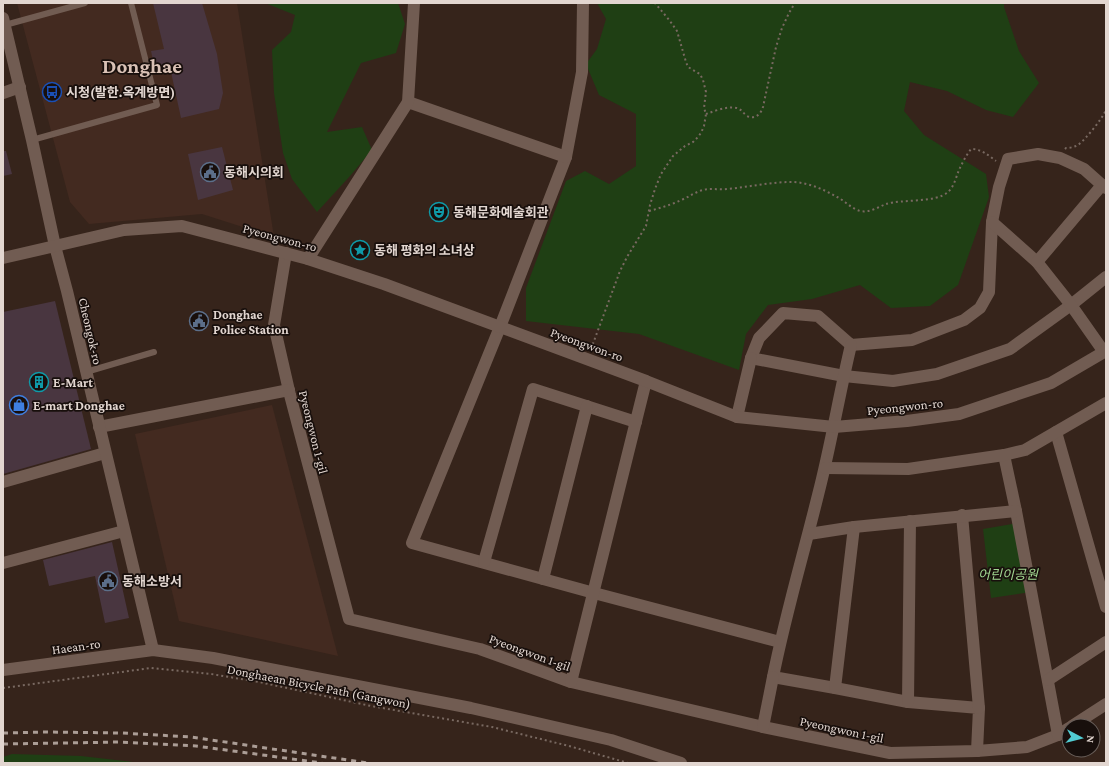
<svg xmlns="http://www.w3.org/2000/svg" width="1109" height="766" font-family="'Crimson Pro','Noto Sans KR',serif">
<rect width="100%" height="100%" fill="#36241b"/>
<!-- built -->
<g fill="#432a20">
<path d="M17,3H237L274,237L202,214L89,224L70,202Z"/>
<path d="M272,405L338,656L179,621L135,434Z"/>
</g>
<!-- green -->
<g fill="#1f3f14">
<path d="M265,3H398L405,24L396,53L361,63L327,132L362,127L372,150L350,176L317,212L292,179L283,153L274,93L272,50L291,32L295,15Z"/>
<path d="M597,3H1004V7L1019,51L1039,83L1013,117L986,110L947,91L910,82L904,111L924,135L986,174L989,197L958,285L930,306L891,308L860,285L812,299L768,305L746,334L739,370L639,334L526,321V288L566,181L585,171L609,184L636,166V114L599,95L586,64L597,49L606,19Z"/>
<path d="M1018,523L1031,592L991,598L983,529Z"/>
<path d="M12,754L81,756L142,763H3V757Z"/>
</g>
<!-- building -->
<g fill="#493640">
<path d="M153,3H202L217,54L223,93L219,109L181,118L171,72L156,74L151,51L164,49Z"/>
<path d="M222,147L233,190L198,200L188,154Z"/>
<path d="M3,151H6L12,174L3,176Z"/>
<path d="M55,301L91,449L3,474V312Z"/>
<path d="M112,542L129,618L105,623L95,576L49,586L43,560Z"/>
</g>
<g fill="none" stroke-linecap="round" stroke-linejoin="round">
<!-- path -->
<g stroke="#796961" stroke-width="2" stroke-dasharray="2 3" stroke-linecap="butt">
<path d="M706,114C715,111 726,106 737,108C741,109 743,113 747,116C755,120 761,114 763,107L776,47L782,28L789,13L795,3"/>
<path d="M1065,149L1066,148C1070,148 1074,147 1078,145C1086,139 1102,119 1106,110"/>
<path d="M649,211C660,208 671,205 681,200C689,197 695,192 703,190C711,188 719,190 727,189C749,187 770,182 791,182C807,182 823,189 837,197C845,201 852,209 860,211C870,213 878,207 886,204C902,199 936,203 948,192C954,187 956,177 959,170C962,163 966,156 971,149C981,149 988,155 996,161"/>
<path d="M591,349L620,271L627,257L646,226L650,205L655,189L661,174L673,156L685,146L693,142L697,138L701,133L704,126L706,114L704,108L706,92L703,80L700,74L688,67L686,62L677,31L670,21L655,3"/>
<path d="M3,688L151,668L211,674L259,682L371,706L492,727L569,746L628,763"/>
</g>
<!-- service -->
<g stroke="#715c52" stroke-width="6">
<path d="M5,25L85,3"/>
<path d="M32,140L157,105L131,3"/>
<path d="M86,372L154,352"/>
</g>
<!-- minor -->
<g stroke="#715c52" stroke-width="12">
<path d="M583,3L582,72L566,157L500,327L412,543L594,593L780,642"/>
<path d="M3,93L20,87"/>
<path d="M408,102L566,157"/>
<path d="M1106,188L1102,185L1084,169L1060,158L1038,154L1008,159L999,187L992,222L989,292L980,308L964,320L912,340L851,345L818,316L783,313L759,338L751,358L844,376L893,381L937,374L1010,349L1071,305L1106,277"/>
<path d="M992,222L1037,262L1071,305L1104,352"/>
<path d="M286,253L274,325L290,395L349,619L480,649L571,682L763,727L890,753L977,751L1027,747L1058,735L1069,728"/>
<path d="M308,259L408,102L414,3"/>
<path d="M1037,262L1102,185"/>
<path d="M851,345C839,395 831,445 818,495C803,556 785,616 773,677L835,688L908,702L979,708L977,751"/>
<path d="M737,417L751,358"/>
<path d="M99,427L289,390"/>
<path d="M1056,432L1106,607"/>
<path d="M1004,455L1016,511L1058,735"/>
<path d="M825,468L908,469L1004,455L1025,450L1106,403"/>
<path d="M3,482L105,453"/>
<path d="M962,515L979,708"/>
<path d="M809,534L854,527L1016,511"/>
<path d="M484,562L533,389L636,422"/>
<path d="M3,563L124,531"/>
<path d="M543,579L587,406"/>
<path d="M1048,680L1106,642"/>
<path d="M571,682L646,381"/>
<path d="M835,688L854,527"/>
<path d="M908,702L910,521"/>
<path d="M1072,726L1106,704"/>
<path d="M763,727L773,677"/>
</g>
<!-- tertiary -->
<g stroke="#715c52" stroke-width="12">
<path d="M3,18L32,140L55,246L67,291L153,650"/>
<path d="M3,258L124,230L182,226L308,259L384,284L646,381L737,417L834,427L907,421L959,414L1051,383L1104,352L1106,350"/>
<path d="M3,670L153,650L213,658L471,708L611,740L681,763"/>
</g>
<!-- rail -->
<g stroke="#ab9d96" stroke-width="3" stroke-dasharray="5 5" stroke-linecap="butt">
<path d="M3,733L45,732L122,733L191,737L368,763"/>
<path d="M3,744L120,742L196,746L322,763"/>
</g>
</g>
<!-- icons -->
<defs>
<symbol id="bus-ring" viewBox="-11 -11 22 22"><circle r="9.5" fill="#180f0c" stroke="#1a4fb4" stroke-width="1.5"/><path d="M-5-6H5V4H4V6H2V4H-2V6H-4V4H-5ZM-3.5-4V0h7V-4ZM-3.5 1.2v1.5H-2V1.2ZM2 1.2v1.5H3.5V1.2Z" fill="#1a4fb4"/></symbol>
<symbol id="civic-ring" viewBox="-11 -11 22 22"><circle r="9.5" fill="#180f0c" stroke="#5c6f8a" stroke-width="1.5"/><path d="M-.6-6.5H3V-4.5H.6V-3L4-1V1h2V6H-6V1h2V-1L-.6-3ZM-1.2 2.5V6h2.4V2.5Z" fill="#5c6f8a"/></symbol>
<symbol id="theatre-ring" viewBox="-11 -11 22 22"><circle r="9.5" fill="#180f0c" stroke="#0f9aa8" stroke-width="1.5"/><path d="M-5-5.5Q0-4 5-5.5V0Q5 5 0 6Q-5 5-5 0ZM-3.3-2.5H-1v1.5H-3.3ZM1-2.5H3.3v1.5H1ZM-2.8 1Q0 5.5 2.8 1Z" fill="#0f9aa8"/></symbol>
<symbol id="sight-ring" viewBox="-11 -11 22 22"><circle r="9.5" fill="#180f0c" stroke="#0f9aa8" stroke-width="1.5"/><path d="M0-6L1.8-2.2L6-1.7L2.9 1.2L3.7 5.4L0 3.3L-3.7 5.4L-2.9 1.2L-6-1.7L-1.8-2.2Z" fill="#0f9aa8"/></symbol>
<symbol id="building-ring" viewBox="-11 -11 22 22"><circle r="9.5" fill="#180f0c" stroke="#0f9aa8" stroke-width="1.5"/><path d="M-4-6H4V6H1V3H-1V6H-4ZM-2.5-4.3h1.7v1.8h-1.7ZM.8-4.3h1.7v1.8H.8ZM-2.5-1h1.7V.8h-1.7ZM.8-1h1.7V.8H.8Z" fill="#0f9aa8"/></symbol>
<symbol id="shop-ring" viewBox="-11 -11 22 22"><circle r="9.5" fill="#180f0c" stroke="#3f7fe0" stroke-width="1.5"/><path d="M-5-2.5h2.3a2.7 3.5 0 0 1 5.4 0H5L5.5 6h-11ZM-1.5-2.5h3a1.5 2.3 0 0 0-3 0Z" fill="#3f7fe0"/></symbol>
</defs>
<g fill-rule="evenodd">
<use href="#bus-ring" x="41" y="81" width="22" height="22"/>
<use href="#civic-ring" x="199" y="161" width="22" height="22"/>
<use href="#theatre-ring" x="428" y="201" width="22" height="22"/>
<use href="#sight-ring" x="349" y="239" width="22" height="22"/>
<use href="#civic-ring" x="188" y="310" width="22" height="22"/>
<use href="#building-ring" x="28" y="371" width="22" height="22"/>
<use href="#shop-ring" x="8" y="394" width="22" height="22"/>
<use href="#civic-ring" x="97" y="570" width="22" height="22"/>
</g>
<g text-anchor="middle" stroke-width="3.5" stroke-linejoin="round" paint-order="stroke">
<!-- poi labels -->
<g font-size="13" font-weight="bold" fill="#e2d6d0" stroke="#180f0c" text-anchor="start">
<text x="66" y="97">시청(발한.옥계방면)</text>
<text x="224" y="177">동해시의회</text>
<text x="453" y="217">동해문화예술회관</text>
<text x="374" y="255">동해 평화의 소녀상</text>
<text x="213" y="319">Donghae<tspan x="213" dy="15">Police Station</tspan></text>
<text x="53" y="387">E-Mart</text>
<text x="33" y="410">E-mart Donghae</text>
<text x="122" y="586">동해소방서</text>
</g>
<!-- street labels -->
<g font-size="13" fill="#e2d6d0" stroke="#180f0c">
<text transform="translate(280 237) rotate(15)" y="5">Pyeongwon-ro</text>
<text transform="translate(91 331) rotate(77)" y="5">Cheongok-ro</text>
<text transform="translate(587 344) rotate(20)" y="5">Pyeongwon-ro</text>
<text transform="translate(905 406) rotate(-6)" y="5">Pyeongwon-ro</text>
<text transform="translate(314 432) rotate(76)" y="5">Pyeongwon 1-gil</text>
<text transform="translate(76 646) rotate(-8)" y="5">Haean-ro</text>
<text transform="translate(530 652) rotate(20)" y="5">Pyeongwon 1-gil</text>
<text transform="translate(319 686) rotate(11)" y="5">Donghaean Bicycle Path (Gangwon)</text>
<text transform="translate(842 729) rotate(12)" y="5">Pyeongwon 1-gil</text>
</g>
<!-- park labels -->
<g font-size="13" font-style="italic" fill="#a2d992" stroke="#180f0c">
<text x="1008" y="579">어린이공원</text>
</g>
<!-- town labels -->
<g font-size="21" font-weight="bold" fill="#d9c1b5" stroke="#180f0c">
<text x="142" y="73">Donghae</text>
</g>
</g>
<!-- border -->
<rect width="1109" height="766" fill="none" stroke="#e2d6d0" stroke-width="8"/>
<!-- north arrow -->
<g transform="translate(1081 738) rotate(97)"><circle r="19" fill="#180f0c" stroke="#695f5a"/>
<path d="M0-3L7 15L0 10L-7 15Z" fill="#51ccd2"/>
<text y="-6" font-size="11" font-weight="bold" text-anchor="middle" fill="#e2d6d0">N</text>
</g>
</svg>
